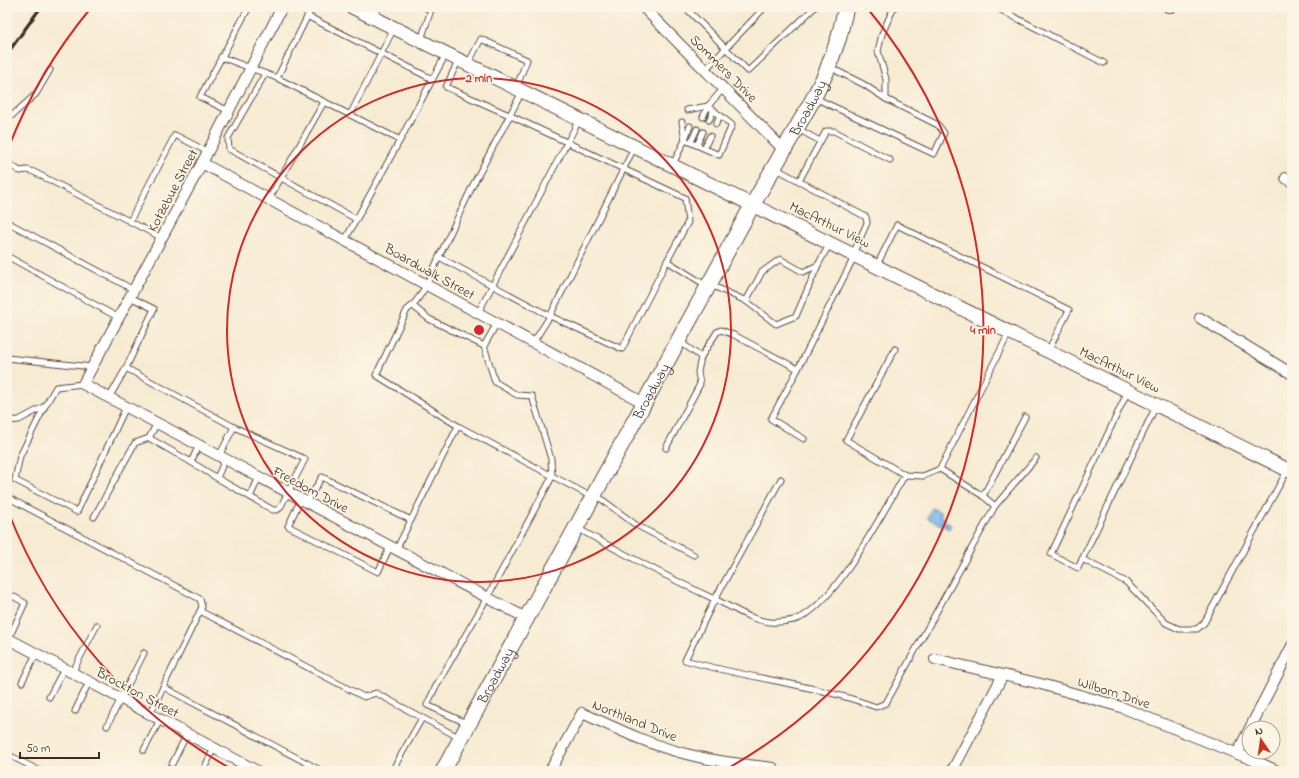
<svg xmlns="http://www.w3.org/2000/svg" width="1299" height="778" font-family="'Indie Flower',sans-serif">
<defs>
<pattern id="water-ripples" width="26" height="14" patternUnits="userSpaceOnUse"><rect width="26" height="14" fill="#7eb9f0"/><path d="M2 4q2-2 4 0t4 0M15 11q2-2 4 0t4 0" fill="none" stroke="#6897c2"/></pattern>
</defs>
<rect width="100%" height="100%" fill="#fcf5e5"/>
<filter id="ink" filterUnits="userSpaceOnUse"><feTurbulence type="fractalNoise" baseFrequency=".025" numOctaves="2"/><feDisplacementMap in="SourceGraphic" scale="8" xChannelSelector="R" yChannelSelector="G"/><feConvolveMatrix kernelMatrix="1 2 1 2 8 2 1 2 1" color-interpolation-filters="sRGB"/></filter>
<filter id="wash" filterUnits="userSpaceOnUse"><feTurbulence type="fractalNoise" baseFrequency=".012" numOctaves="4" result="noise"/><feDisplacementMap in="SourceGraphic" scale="16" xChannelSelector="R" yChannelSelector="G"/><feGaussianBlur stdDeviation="0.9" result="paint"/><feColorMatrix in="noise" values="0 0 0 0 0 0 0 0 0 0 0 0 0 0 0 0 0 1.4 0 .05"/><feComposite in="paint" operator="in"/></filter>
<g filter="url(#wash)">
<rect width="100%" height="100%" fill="#f7ebd3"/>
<!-- water -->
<path fill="url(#water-ripples)" stroke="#5c7287" d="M932,508L942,513L940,516L945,518L944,521L951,525L949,529L927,518Z"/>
</g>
<g filter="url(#ink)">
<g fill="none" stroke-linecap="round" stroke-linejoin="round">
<defs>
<g id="service">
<path d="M312,7L277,78L400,140L446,54"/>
<path d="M685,7L748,71L815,7"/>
<path d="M995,7L1104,63"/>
<path d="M307,16L432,79"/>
<path d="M374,17L379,7"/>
<path d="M421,40L431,10L424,7"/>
<path d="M221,57L277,78"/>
<path d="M458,61L446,87L509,115L685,198L688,222L667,261L707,286"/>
<path d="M468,64L481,39L527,60L516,88"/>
<path d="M705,70L765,7"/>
<path d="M265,74L228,138L229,149L356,219"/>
<path d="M815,98L934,154L944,133L938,125L886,99L863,84L829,67"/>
<path d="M886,99V79L878,51L882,34L894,7"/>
<path d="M687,110L708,106"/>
<path d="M229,111L200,97L249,7"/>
<path d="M350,115L394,28"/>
<path d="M703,117L708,106"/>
<path d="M7,120L36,94L50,70"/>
<path d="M709,120L714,110"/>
<path d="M682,122L685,140"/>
<path d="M716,124L720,115"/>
<path d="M798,129L820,141"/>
<path d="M685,139L690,126"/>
<path d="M691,142L697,129"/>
<path d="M697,145L703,132"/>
<path d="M704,148L710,136"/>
<path d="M7,163L20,171L27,170L34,172L162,238"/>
<path d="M673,164L685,140L719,155L732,125L708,106L724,88"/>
<path d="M775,168L866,217L867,223L853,254"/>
<path d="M799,181L826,131H834L890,160"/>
<path d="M269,199L324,102"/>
<path d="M130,221L175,135L208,152"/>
<path d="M7,222L134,290"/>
<path d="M345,240L400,140"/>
<path d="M7,256L119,318"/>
<path d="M439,257L473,185L522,92"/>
<path d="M877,265L897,225L1069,310L1048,351"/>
<path d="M711,285L746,301L762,272L780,259L803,272L818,265L829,245"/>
<path d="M130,297L154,309L126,368L234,427L219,456"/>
<path d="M746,301L776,324L796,316L818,265"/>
<path d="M413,306L429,319L484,346L497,323"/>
<path d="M478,313L579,120"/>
<path d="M533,343L550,316L634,148"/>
<path d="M701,357L717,332L721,330L734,335L798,369L771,419L804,439"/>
<path d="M7,358L92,367"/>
<path d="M798,369L855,255"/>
<path d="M1128,391L1051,554L1078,568L1156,406"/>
<path d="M109,398L126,368"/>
<path d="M45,406L20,456L15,480L77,512L126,407"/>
<path d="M7,421L19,420L45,406L56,387L83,384"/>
<path d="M157,423L149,438L191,462L199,445"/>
<path d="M458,426L376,375L407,310C423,298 431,274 439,257L550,316L622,349L667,261"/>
<path d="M666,448L700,384L698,372L701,357L679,341"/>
<path d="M225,459L217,478L273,510H277L280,508L305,459L234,427"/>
<path d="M191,462L217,478"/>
<path d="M940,469L1009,333"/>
<path d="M781,479L715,599L685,660C748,679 815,684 876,707L886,703L995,506L983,496L940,469L923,476L905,475L846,440L895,349"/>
<path d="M596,495L636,525L694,555"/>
<path d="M983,496L1025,417"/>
<path d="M7,497L200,599L202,607L150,714"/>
<path d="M250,497L259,477"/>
<path d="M301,499L288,526L378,572L390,547"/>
<path d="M307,502L322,477L411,520L396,550"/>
<path d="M995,506L1036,458"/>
<path d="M94,517L135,443L149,438"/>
<path d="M411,520L458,426L592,497"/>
<path d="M577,528C622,553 667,577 714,599C733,607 749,620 770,622C777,623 793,621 800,618C839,598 882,513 905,475"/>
<path d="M1082,559L1126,582L1166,623L1179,629H1197L1204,623L1287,471"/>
<path d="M7,593L25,603L8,640"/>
<path d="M200,611L364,697L376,693L460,738"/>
<path d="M72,673L97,625"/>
<path d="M22,682L36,654"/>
<path d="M163,687L322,771"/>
<path d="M49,697L64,669"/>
<path d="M75,711L89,682"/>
<path d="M466,723L427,705L436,686L487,598L552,477L551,459L532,396L517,395L495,382L484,346"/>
<path d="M107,726L144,653"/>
<path d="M144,750L160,720"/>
<path d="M7,754L40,771"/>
<path d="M172,764L187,734"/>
<path d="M203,771L214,748"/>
<path d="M392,771L422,718"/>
</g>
<g id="minor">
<path d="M282,7L202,163L83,384L526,618"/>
<path d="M643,7L784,150"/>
<path d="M1168,7H1171"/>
<path d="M202,163L644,403"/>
<path d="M1286,178L1292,182"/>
<path d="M1200,318L1292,374"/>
<path d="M7,638L257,771"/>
<path d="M935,659L1041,684L1121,707L1258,762L1277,771"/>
<path d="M1250,728L1292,646"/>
<path d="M1237,754L1249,730"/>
<path d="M550,771L582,713C614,727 645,743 679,752C710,761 741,764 773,768L771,771"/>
<path d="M952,771L1003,675"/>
</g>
<path id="tertiary" d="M352,7L1292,472"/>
<g id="secondary">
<path id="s1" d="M443,771L753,204L812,101L826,73L839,37L846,7"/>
</g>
</defs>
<!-- service casing -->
<use href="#service" stroke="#574739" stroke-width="7"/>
<!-- minor casing -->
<use href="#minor" stroke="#574739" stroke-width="12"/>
<!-- tertiary casing -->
<use href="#tertiary" stroke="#574739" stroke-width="15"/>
<!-- secondary casing -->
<use href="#secondary" stroke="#574739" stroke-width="17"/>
<!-- service -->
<use href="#service" stroke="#fff" stroke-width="5"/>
<!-- minor -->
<use href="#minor" stroke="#fff" stroke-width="10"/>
<!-- tertiary -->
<use href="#tertiary" stroke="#fff" stroke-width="13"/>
<!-- secondary -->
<use href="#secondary" stroke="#fff" stroke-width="15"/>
<!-- rail -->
<path stroke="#3b2a1e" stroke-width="3" d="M7,54L41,7"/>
</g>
</g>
<!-- distance rings -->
<g fill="none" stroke="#d62828" stroke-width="2">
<circle cx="479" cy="330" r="252"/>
<path d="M235 771A504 504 0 0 1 8 511M8 149A504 504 0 0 1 90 9M868 9A504 504 0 0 1 723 771"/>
</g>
<g text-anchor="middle" stroke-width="3.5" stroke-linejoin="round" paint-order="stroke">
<!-- street labels -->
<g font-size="14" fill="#3b2a1e" stroke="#fcf5e5">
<text transform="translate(724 68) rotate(45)" y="5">Sommers Drive</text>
<text dy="5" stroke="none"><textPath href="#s1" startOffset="757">Broadway</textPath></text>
<text transform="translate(172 190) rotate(-62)" y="5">Kotzebue Street</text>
<text transform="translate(830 224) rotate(26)" y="5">MacArthur View</text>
<text transform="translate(430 271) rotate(29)" y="5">Boardwalk Street</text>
<text transform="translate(1120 369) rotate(26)" y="5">MacArthur View</text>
<text dy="5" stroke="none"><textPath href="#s1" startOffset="433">Broadway</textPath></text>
<text transform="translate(311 489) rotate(28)" y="5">Freedom Drive</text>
<text dy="5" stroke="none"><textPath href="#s1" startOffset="109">Broadway</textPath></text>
<text transform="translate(138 692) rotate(28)" y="5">Brockton Street</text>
<text transform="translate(1114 692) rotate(18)" y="5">Wilborn Drive</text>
<text transform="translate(635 720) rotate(22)" y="5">Northland Drive</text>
</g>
</g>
<circle cx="479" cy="330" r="6" fill="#d62828" stroke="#fcf5e5" stroke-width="2"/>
<g font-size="12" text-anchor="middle" font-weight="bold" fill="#d62828" stroke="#fcf5e5" stroke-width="3.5" stroke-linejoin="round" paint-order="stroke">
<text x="479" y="82">2 min</text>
<text x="983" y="334">4 min</text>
</g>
<!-- margin -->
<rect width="1299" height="778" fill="none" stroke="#fcf5e5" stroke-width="24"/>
<!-- north arrow -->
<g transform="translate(1261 740) rotate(347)"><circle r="19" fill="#fcf5e5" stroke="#afa495"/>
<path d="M0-3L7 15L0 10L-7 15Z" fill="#c8321e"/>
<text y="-6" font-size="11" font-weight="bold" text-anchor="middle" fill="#3b2a1e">N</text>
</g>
<!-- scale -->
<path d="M20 752v6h79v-6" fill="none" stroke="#3b2a1e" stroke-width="2"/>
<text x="26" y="752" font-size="12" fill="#3b2a1e" stroke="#fcf5e5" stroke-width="3" paint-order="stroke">50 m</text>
</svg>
